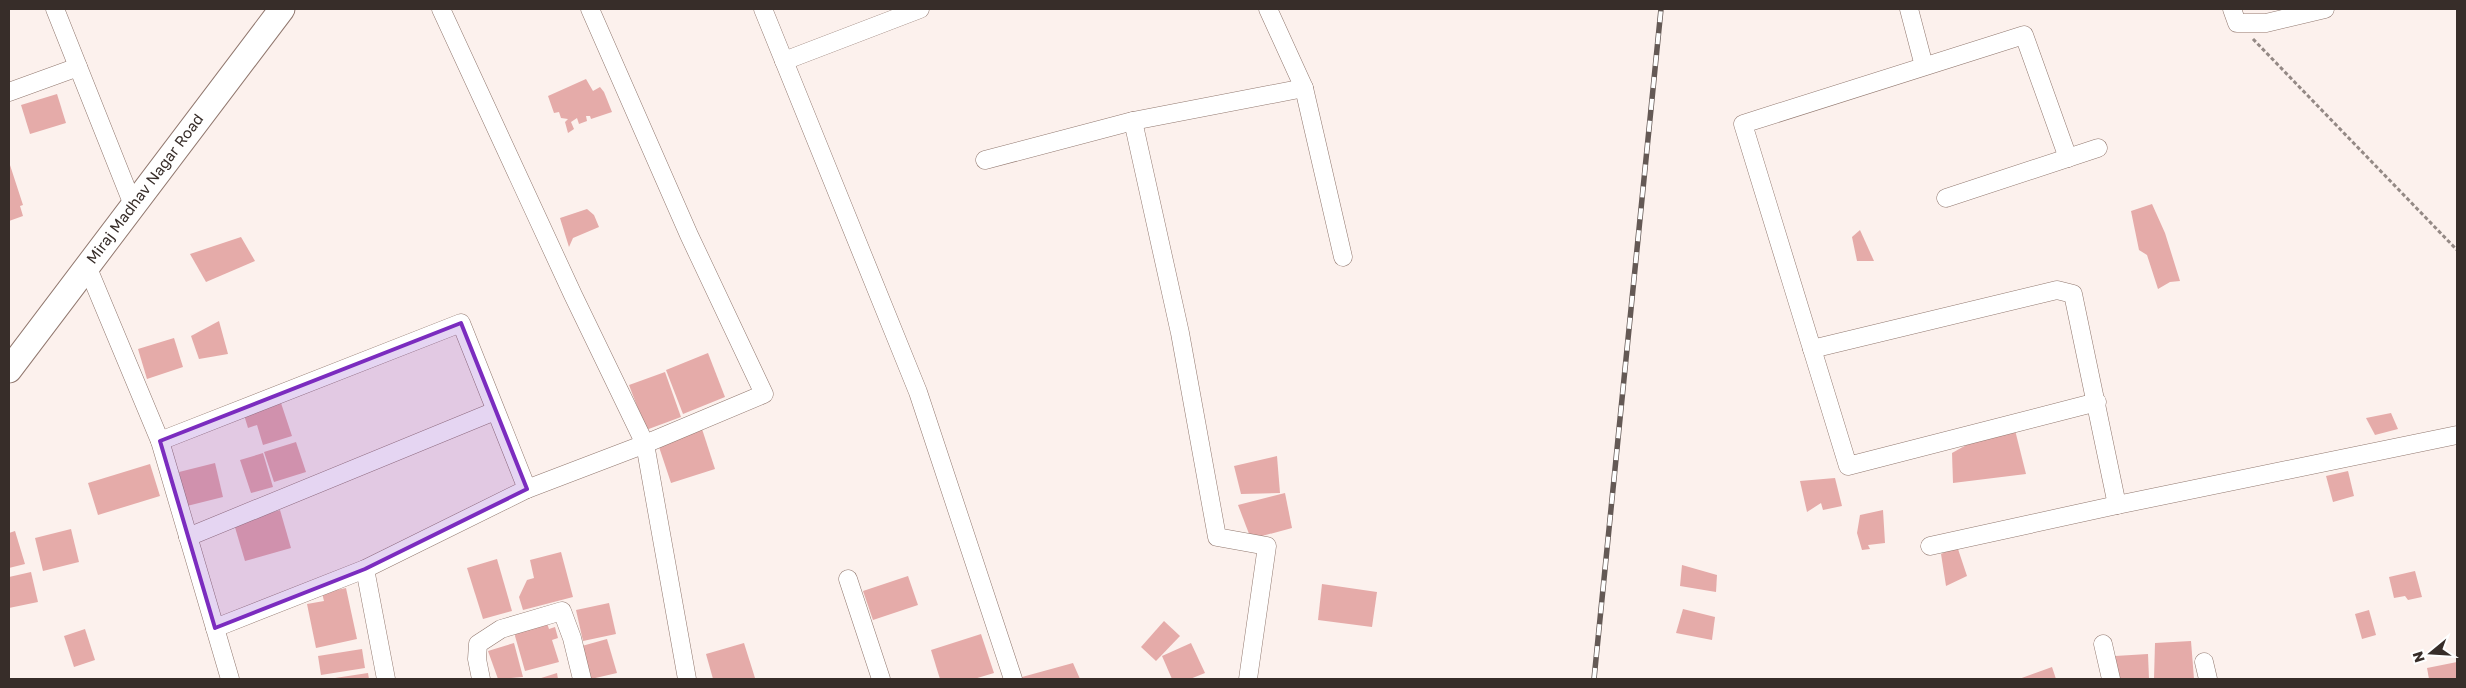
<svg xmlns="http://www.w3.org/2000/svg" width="2466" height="688" font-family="'Golos Text',sans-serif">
<rect width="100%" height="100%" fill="#fcf1ed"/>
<!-- building -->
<g fill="#e5aba9">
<path d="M586,79L593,91L600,87L604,92L612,112L591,119L590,116H586L587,121L579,124L577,118L571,122L574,129L568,133L565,122L568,119L561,118L559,112L554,113L548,96Z"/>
<path d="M57,94L66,123L30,134L21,105Z"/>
<path d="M9,162L23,205L20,206L23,216L9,221Z"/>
<path d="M2152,204L2165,233L2180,281L2170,282L2158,289L2147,255L2139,250L2131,211Z"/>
<path d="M587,209L594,215L599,227L573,238L569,247L560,218Z"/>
<path d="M1860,230L1874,261H1857L1852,237Z"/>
<path d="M241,237L255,261L206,282L190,254Z"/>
<path d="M219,321L228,354L199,359L191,336Z"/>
<path d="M174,338L183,367L147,379L138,349Z"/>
<path d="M708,353L725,397L683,414L666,370Z"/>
<path d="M665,372L681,417L646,430L629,385Z"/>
<path d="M281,403L292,436L263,445L257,425L248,428L244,415Z"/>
<path d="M2391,413L2398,429L2375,435L2366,418Z"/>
<path d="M702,429L715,469L671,483L658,444Z"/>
<path d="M2015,430L2026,474L1953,483L1952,453L1979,438Z"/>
<path d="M296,442L306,472L274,482L264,452Z"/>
<path d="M263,453L273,487L251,493L240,460Z"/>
<path d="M1277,456L1280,493L1241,494L1234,466Z"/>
<path d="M215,463L223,497L187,506L179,472Z"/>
<path d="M150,464L160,496L98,515L88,483Z"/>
<path d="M2348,471L2354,496L2333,502L2326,476Z"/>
<path d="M1835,478L1842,506L1823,510L1821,503L1807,512L1800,481Z"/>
<path d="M1285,493L1292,528L1251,539L1238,505Z"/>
<path d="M280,510L291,548L245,561L234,524Z"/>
<path d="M1883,510L1885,543L1868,545L1870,549L1862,550L1857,533L1860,515Z"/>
<path d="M71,529L79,562L43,571L35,538Z"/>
<path d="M15,531L25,564L9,568V533Z"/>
<path d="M1957,546L1967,576L1946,586L1941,554Z"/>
<path d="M561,552L573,597L523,610L519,597L527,580L534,578L530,560Z"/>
<path d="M497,559L512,611L483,619L467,568Z"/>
<path d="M1682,565L1717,575L1716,592L1680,586Z"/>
<path d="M2415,571L2422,597L2408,600L2405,596L2394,598L2389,577Z"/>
<path d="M31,572L38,602L9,608V577Z"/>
<path d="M908,576L918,605L873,620L863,591Z"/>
<path d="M1322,584L1377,592L1372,627L1318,620Z"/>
<path d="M346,588L357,639L316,648L307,604L324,601L322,593Z"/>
<path d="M609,603L616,634L583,641L576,610Z"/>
<path d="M1683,609L1715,617L1712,640L1676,633Z"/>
<path d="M2369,610L2376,635L2362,639L2355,614Z"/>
<path d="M1164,621L1180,636L1156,661L1141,647Z"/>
<path d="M547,623L549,629L555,627L558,638L552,640L559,662L525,671L515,636L516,631Z"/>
<path d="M85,629L95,660L74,667L64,636Z"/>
<path d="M981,634L994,673L974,679H940L931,650Z"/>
<path d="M607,639L617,673L591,679L582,646Z"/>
<path d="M2191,641L2194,679H2154L2155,643Z"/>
<path d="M514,643L523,677L498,679L488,651Z"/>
<path d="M744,643L755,678L713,679L706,654Z"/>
<path d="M1191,643L1205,673L1190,679H1172L1162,656Z"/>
<path d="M362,649L365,668L321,675L318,656Z"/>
<path d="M2148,654L2149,679H2116L2115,656Z"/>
<path d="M2457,662V679H2429L2427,668Z"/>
<path d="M1073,663L1080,679H1023L1022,677Z"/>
<path d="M2052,667L2056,679H2019Z"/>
<path d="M368,673L369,679H335V678Z"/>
<path d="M557,673L558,679H538Z"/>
</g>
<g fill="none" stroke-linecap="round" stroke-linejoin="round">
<defs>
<g id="street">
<path d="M55,9L133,205"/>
<path d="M441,9L573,295L645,444L687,679"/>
<path d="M763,9L918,392L1013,679"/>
<path d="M1268,9L1304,88L1343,257"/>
<path d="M1909,9L1924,66"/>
<path d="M2232,9L2237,23H2266L2325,9"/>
<path d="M784,61L920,9"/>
<path d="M9,92L78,67"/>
<path d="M1133,121L1304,88"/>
<path d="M2068,158L2024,35L1743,124L1848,466L2097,402"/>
<path d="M985,160L1133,121L1180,333L1217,537L1267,546L1248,679"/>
<path d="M1946,198L2098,148"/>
<path d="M87,266L160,441L230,679"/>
<path d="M1812,349L2057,290L2073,294L2117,505"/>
<path d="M160,441L461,323L527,489L645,444L764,394L689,235L590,9"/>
<path d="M188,537L495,411"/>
<path d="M1930,546L2117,505L2457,435"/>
<path d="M365,569L386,679"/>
<path d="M848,579L881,679"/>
<path d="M215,628L365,569L527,489"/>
<path d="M2103,644L2111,679"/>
<path d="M2204,662L2208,679"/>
<path d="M481,679L477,659L478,644L501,629L562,611L572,638L582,679"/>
</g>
<path id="secondary" d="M9,370L282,9"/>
</defs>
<!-- street casing -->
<use href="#street" stroke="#91786f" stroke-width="19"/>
<!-- secondary casing -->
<use href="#secondary" stroke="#91786f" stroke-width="27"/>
<!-- path -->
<path stroke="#948985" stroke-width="3" stroke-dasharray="4 2.5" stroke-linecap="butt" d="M2253,39L2457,250"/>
<!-- street -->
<use href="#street" stroke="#fff" stroke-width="18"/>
<!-- secondary -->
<use href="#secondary" stroke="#fff" stroke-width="25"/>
<defs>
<path id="rail" d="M1594,679L1661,9"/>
</defs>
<!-- rail casing -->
<use href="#rail" stroke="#645955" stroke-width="5.5"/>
<!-- rail -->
<use href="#rail" stroke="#fff" stroke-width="4" stroke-dasharray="11" stroke-linecap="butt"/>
</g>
<!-- marked area -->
<path fill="#7b2cbf" fill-opacity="0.2" stroke="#7b2cbf" stroke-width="4" stroke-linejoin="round" d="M461,323L527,489L365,569L215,628L160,441Z"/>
<g text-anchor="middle" stroke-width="5" stroke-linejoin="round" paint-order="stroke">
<!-- street labels -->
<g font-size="15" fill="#372d29" stroke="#fff">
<text transform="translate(145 189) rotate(-53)" y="5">Miraj Madhav Nagar Road</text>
</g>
</g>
<!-- border -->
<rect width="2466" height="688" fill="none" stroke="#372d29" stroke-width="20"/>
<!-- north arrow -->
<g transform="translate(2431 653) rotate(252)" stroke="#ffffff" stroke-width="4" paint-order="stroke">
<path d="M0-4L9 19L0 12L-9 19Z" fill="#372d29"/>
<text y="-8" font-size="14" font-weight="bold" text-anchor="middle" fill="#372d29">N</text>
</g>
</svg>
